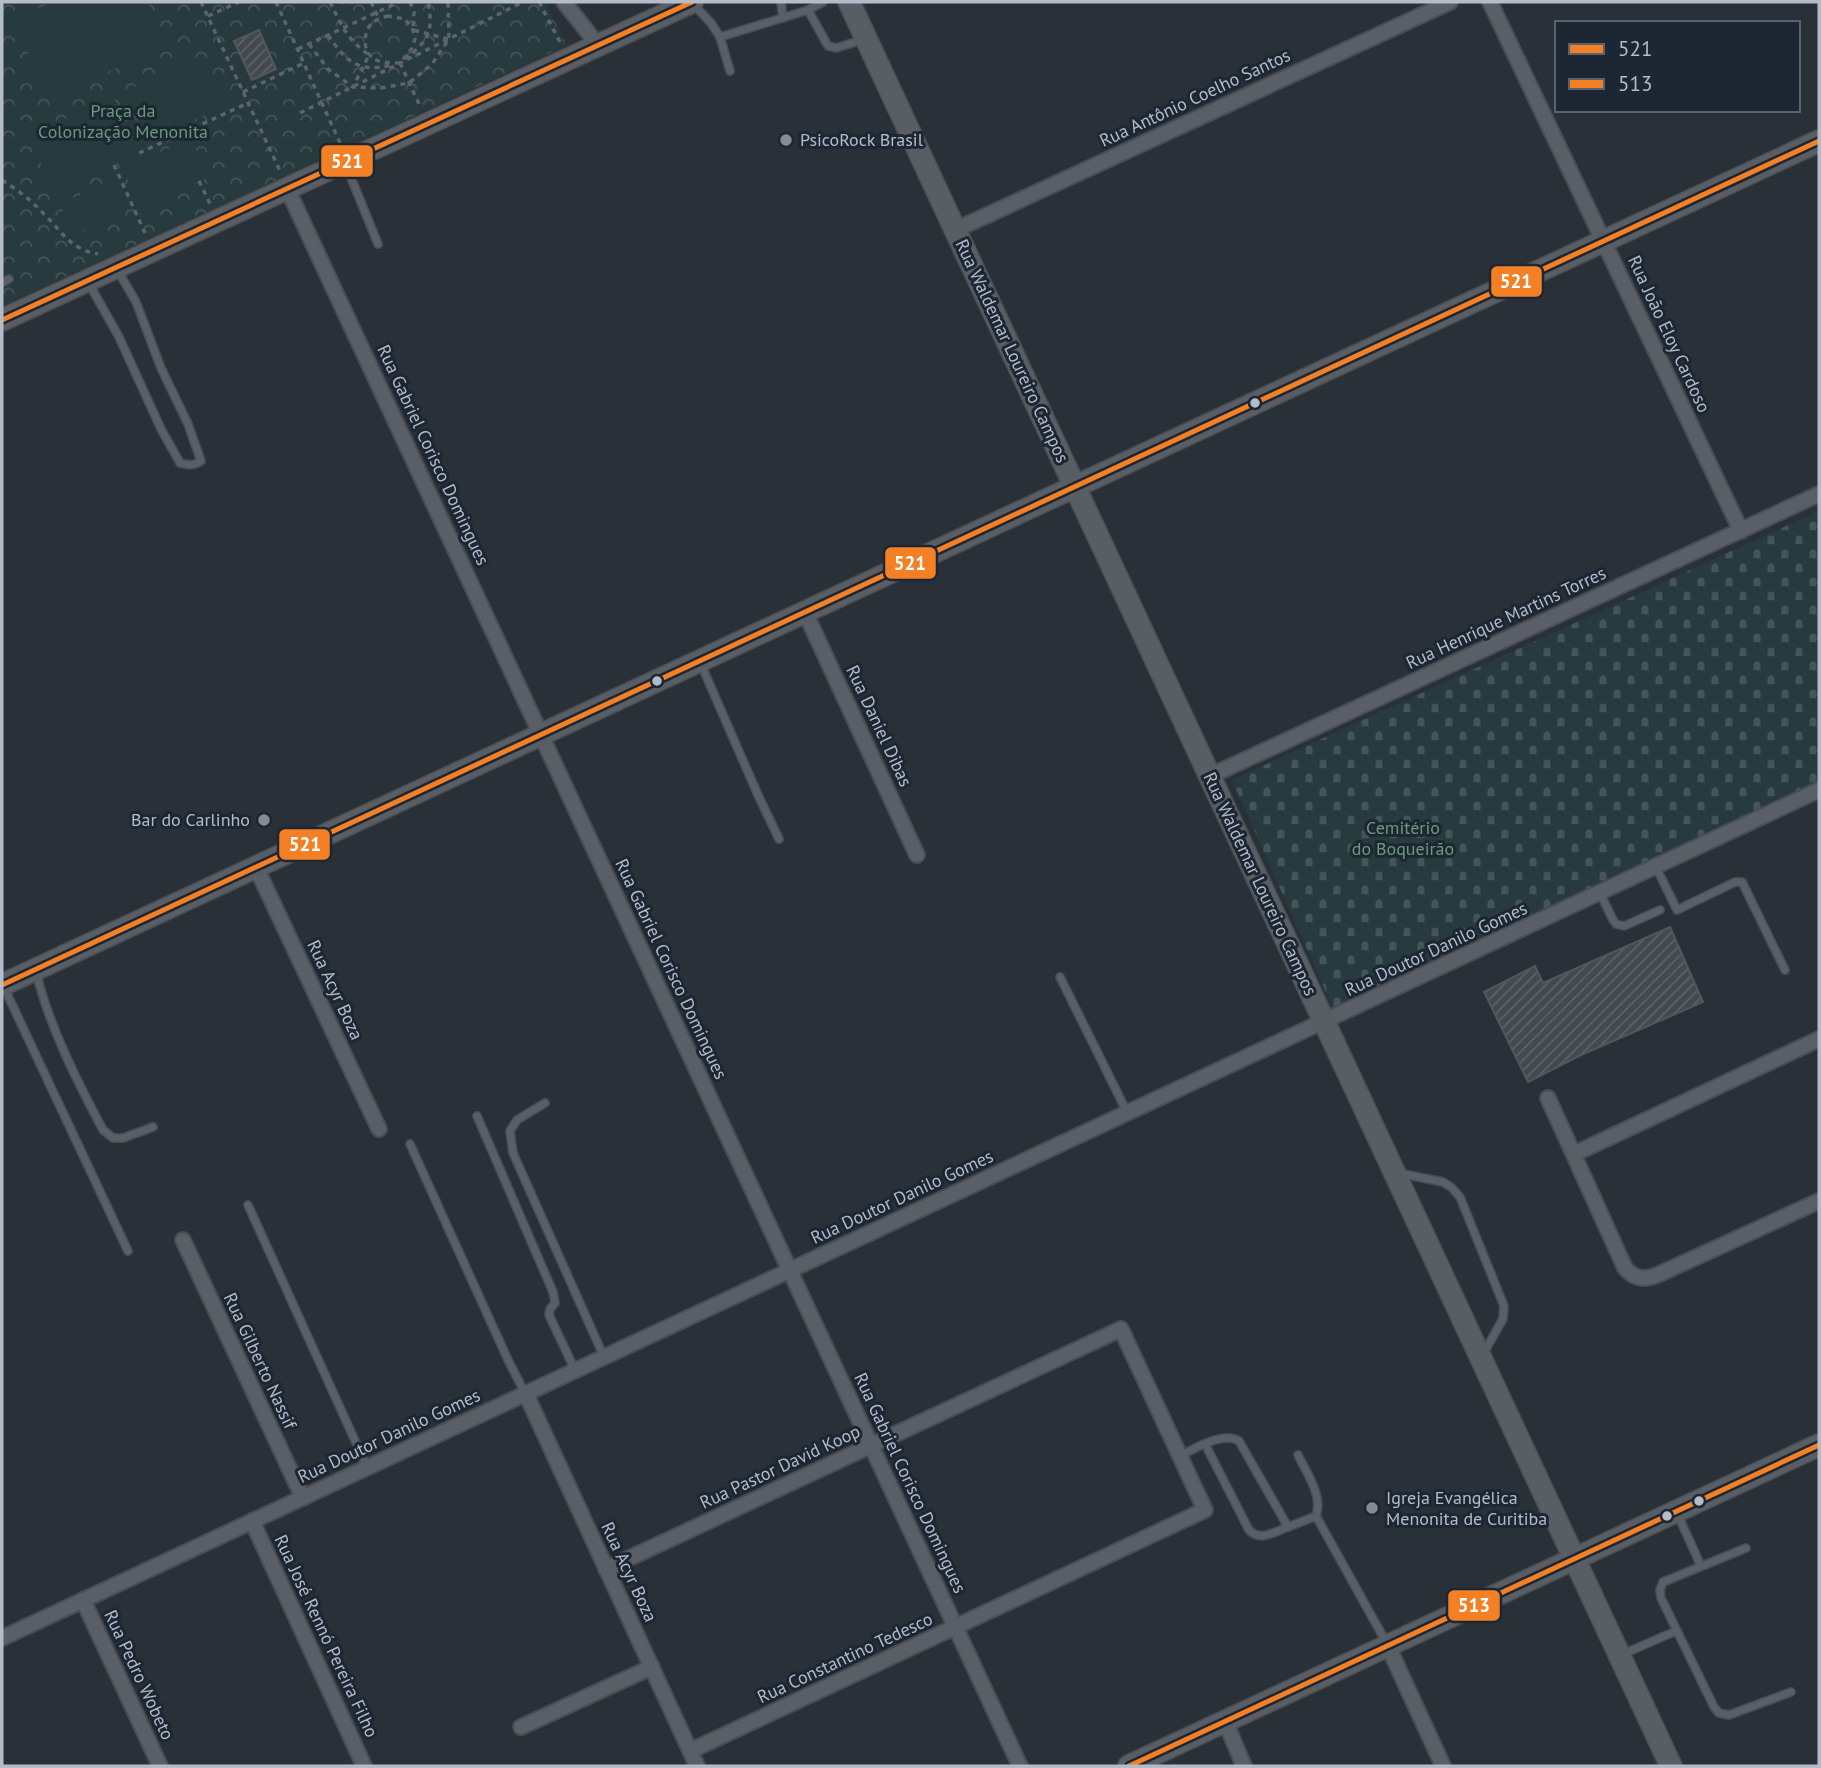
<svg xmlns="http://www.w3.org/2000/svg" width="1821" height="1768" font-family="'PT Sans',sans-serif">
<defs>
<pattern id="cemetery-stones" width="16" height="16" patternUnits="userSpaceOnUse" patternTransform="scale(1.75)"><rect width="16" height="16" fill="#273a3e"/><path d="M2 7V4a2 2 0 0 1 4 0v3zM10 15v-3a2 2 0 0 1 4 0v3z" fill="#445559"/></pattern>
<pattern id="park-crowns" width="20" height="18" patternUnits="userSpaceOnUse" patternTransform="scale(1.75)"><rect width="20" height="18" fill="#273a3e"/><path d="M2 6a3 3 0 1 1 6 0M12 15a3 3 0 1 1 6 0" fill="none" stroke="#445559"/></pattern>
<pattern id="building-hatch" width="6" height="6" patternUnits="userSpaceOnUse" patternTransform="scale(1.75)"><rect width="6" height="6" fill="#444950"/><path d="M-1 1l2-2M0 6l6-6M5 7l2-2" fill="none" stroke="#5d6168"/></pattern>
</defs>
<rect width="100%" height="100%" fill="#2a3038"/>
<!-- cemetery -->
<path fill="url(#cemetery-stones)" d="M1819,511V783L1333,1008L1232,780Z"/>
<!-- park -->
<path fill="url(#park-crowns)" d="M2,2H545L567,45L286,176L2,306Z"/>
<!-- pitch -->
<g fill="#273a3e">
<path d="M52,2H148L167,44L49,99L13,20Z"/>
<path d="M202,55L226,105L149,141L126,91Z"/>
<path d="M113,96L139,153L55,193L28,136Z"/>
<path d="M191,138L209,177L141,209L123,169Z"/>
<path d="M112,180L126,209L74,234L60,204Z"/>
</g>
<!-- building -->
<g fill="url(#building-hatch)" stroke="#52575f" stroke-width="2">
<path d="M259,30L276,69L252,80L234,41Z"/>
<path d="M1670,927L1703,1002L1581,1055L1528,1082L1484,992L1535,966L1543,983Z"/>
</g>
<g fill="none" stroke-linecap="round" stroke-linejoin="round">
<defs>
<g id="service">
<path d="M781,2L783,18"/>
<path d="M694,5L711,23L720,37L730,71"/>
<path d="M808,10L828,46L836,48L865,39"/>
<path d="M720,37L808,10L823,2"/>
<path d="M345,163L378,244"/>
<path d="M88,282L119,337L161,429L180,463C189,465 194,466 201,461L188,424L161,368L136,302L118,271"/>
<path d="M2,283L9,279"/>
<path d="M700,662L758,795L779,839"/>
<path d="M1656,867L1677,910L1735,882H1742L1785,970"/>
<path d="M1600,893L1613,920L1616,924L1624,926L1660,910"/>
<path d="M36,972C50,1028 76,1079 103,1130L113,1138H123L153,1127"/>
<path d="M1060,977L1127,1112"/>
<path d="M5,985L9,998L128,1251"/>
<path d="M545,1103L517,1120L510,1131L513,1153L604,1357"/>
<path d="M477,1116L553,1292L555,1303L550,1309L549,1315L575,1370"/>
<path d="M410,1144L508,1360L525,1393"/>
<path d="M1398,1173L1443,1182L1451,1187L1460,1197L1504,1306L1503,1319L1483,1354"/>
<path d="M248,1205L367,1467"/>
<path d="M1205,1444L1249,1530C1260,1542 1274,1532 1288,1527"/>
<path d="M1180,1456C1195,1448 1224,1431 1239,1441L1288,1527L1316,1516C1323,1495 1307,1474 1298,1455"/>
<path d="M1677,1513L1701,1566"/>
<path d="M1316,1516L1386,1642"/>
<path d="M1746,1548L1663,1582L1660,1590L1661,1598L1714,1707L1719,1713L1729,1715L1791,1692"/>
<path d="M1623,1654L1676,1631"/>
</g>
<g id="minor">
<path d="M564,2L598,45"/>
<path d="M1490,2L1741,531"/>
<path d="M287,188L1020,1766"/>
<path d="M955,230L1450,2"/>
<path d="M805,612L917,855"/>
<path d="M1210,776L1819,494"/>
<path d="M256,867L379,1129"/>
<path d="M1548,1098L1625,1268C1634,1278 1642,1280 1655,1276L1819,1201"/>
<path d="M1574,1154L1819,1039"/>
<path d="M183,1240L303,1498"/>
<path d="M526,1394L697,1766"/>
<path d="M252,1521L364,1766"/>
<path d="M606,1569L1121,1329L1205,1510L690,1751"/>
<path d="M83,1600L160,1766"/>
<path d="M2,1638L1819,790"/>
<path d="M1388,1646L1443,1766"/>
<path d="M1225,1721L1244,1766"/>
<path d="M521,1727L652,1667"/>
</g>
<g id="secondary">
<path d="M849,2L1671,1766"/>
<path d="M2,320L692,2"/>
<path d="M2,985L1819,141"/>
<path d="M1129,1766L1819,1445"/>
</g>
</defs>
<!-- service casing -->
<use href="#service" stroke="#484c53" stroke-width="10"/>
<!-- minor casing -->
<use href="#minor" stroke="#484c53" stroke-width="18"/>
<!-- secondary casing -->
<use href="#secondary" stroke="#484c53" stroke-width="24"/>
<!-- path -->
<g stroke="#5d636a" stroke-width="3.5" stroke-dasharray="5 5" stroke-linecap="butt">
<path d="M201,2L280,171"/>
<path d="M276,2L340,143"/>
<path d="M330,2C342,26 346,38 369,55L353,87"/>
<path d="M339,2H354"/>
<path d="M371,2L379,19"/>
<path d="M410,2L414,12L413,30L448,39"/>
<path d="M539,2L561,44"/>
<path d="M208,16L239,2"/>
<path d="M387,16L405,19L413,30L415,39L412,48L400,63C392,63 383,63 376,60C363,54 362,35 371,24C375,20 381,18 387,16Z"/>
<path d="M328,35C347,62 357,73 392,65"/>
<path d="M309,44L328,69L353,87L381,88L409,83L432,64L449,39L448,2"/>
<path d="M298,49L399,2"/>
<path d="M405,59C428,41 434,32 428,2"/>
<path d="M400,63L420,106"/>
<path d="M243,92L304,63"/>
<path d="M300,113L523,2"/>
<path d="M139,153L248,103"/>
<path d="M114,165L145,233"/>
<path d="M2,180C18,190 32,201 45,215C63,233 70,249 98,254"/>
<path d="M199,181L210,204"/>
</g>
<!-- service -->
<use href="#service" stroke="#5a5e66" stroke-width="7"/>
<!-- minor -->
<use href="#minor" stroke="#5a5e66" stroke-width="14"/>
<!-- secondary -->
<use href="#secondary" stroke="#595d64" stroke-width="21"/>
<defs>
<g id="bus-1">
<path d="M2,320L692,2"/>
<path d="M2,985L1819,141"/>
</g>
<path id="bus-2" d="M1129,1766L1819,1445"/>
</defs>
<!-- bus-1 casing -->
<use href="#bus-1" stroke="#1d2633" stroke-width="10"/>
<!-- bus-2 casing -->
<use href="#bus-2" stroke="#1d2633" stroke-width="10"/>
<!-- bus-1 -->
<use href="#bus-1" stroke="#f48026" stroke-width="5"/>
<!-- bus-2 -->
<use href="#bus-2" stroke="#f48026" stroke-width="5"/>
</g>
<!-- markers -->
<g fill="#848b96" stroke="#1d2633" stroke-width="2.5">
<circle cx="786" cy="140" r="7"/>
<circle cx="264" cy="820" r="7"/>
<circle cx="1372" cy="1508" r="7"/>
</g>
<g fill="#b4bcc9" stroke="#1d2633" stroke-width="2.5">
<circle cx="1255" cy="403" r="6"/>
<circle cx="657" cy="681" r="6"/>
<circle cx="1699" cy="1501" r="6"/>
<circle cx="1667" cy="1516" r="6"/>
</g>
<g text-anchor="middle" stroke-width="6" stroke-linejoin="round" paint-order="stroke">
<!-- street labels -->
<g font-size="18" fill="#b4bcc9" stroke="#1d2633">
<text transform="translate(1195 98) rotate(-25)" y="6">Rua Antônio Coelho Santos</text>
<text transform="translate(1669 334) rotate(65)" y="6">Rua João Eloy Cardoso</text>
<text transform="translate(1012 351) rotate(65)" y="6">Rua Waldemar Loureiro Campos</text>
<text transform="translate(433 455) rotate(65)" y="6">Rua Gabriel Corisco Domingues</text>
<text transform="translate(1506 618) rotate(-25)" y="6">Rua Henrique Martins Torres</text>
<text transform="translate(879 726) rotate(65)" y="6">Rua Daniel Dibas</text>
<text transform="translate(1260 884) rotate(65)" y="6">Rua Waldemar Loureiro Campos</text>
<text transform="translate(1436 949) rotate(-25)" y="6">Rua Doutor Danilo Gomes</text>
<text transform="translate(671 969) rotate(65)" y="6">Rua Gabriel Corisco Domingues</text>
<text transform="translate(335 990) rotate(65)" y="6">Rua Acyr Boza</text>
<text transform="translate(902 1197) rotate(-25)" y="6">Rua Doutor Danilo Gomes</text>
<text transform="translate(260 1361) rotate(65)" y="6">Rua Gilberto Nassif</text>
<text transform="translate(389 1436) rotate(-25)" y="6">Rua Doutor Danilo Gomes</text>
<text transform="translate(780 1467) rotate(-25)" y="6">Rua Pastor David Koop</text>
<text transform="translate(910 1483) rotate(65)" y="6">Rua Gabriel Corisco Domingues</text>
<text transform="translate(629 1572) rotate(65)" y="6">Rua Acyr Boza</text>
<text transform="translate(326 1636) rotate(65)" y="6">Rua José Rennó Pereira Filho</text>
<text transform="translate(845 1658) rotate(-25)" y="6">Rua Constantino Tedesco</text>
<text transform="translate(139 1675) rotate(65)" y="6">Rua Pedro Wobeto</text>
</g>
<!-- park labels -->
<g font-size="18" fill="#6b9a76" stroke="#1d2633">
<text x="123" y="117">Praça da<tspan x="123" dy="21">Colonização Menonita</tspan></text>
<text x="1403" y="834">Cemitério<tspan x="1403" dy="21">do Boqueirão</tspan></text>
</g>
<!-- poi labels -->
<g font-size="18" fill="#b4bcc9" stroke="#1d2633" text-anchor="start">
<text x="800" y="146">PsicoRock Brasil</text>
<text x="250" y="826" text-anchor="end">Bar do Carlinho</text>
<text x="1386" y="1504">Igreja Evangélica<tspan x="1386" dy="21">Menonita de Curitiba</tspan></text>
</g>
</g>
<g stroke="#1d2633" stroke-width="2.5">
<rect x="320" y="144" width="54" height="34" rx="7" fill="#f48026"/>
<rect x="1490" y="265" width="53" height="33" rx="7" fill="#f48026"/>
<rect x="884" y="546" width="53" height="34" rx="7" fill="#f48026"/>
<rect x="278" y="828" width="53" height="33" rx="7" fill="#f48026"/>
<rect x="1447" y="1589" width="54" height="33" rx="7" fill="#f48026"/>
</g>
<g font-size="19" text-anchor="middle" font-weight="bold" fill="#fff">
<text x="347" y="168">521</text>
<text x="1516" y="288">521</text>
<text x="910" y="570">521</text>
<text x="305" y="851">521</text>
<text x="1474" y="1612">513</text>
</g>
<!-- border -->
<rect width="1821" height="1768" fill="none" stroke="#b4bcc9" stroke-width="7"/>
<!-- legend -->
<rect x="1555" y="21" width="245" height="91" fill="#1d2633" stroke="#59626f" stroke-width="2"/>
<rect x="1569" y="44" width="35" height="10" fill="#f48026" stroke="#59626f" stroke-width="2"/>
<text x="1618" y="56" font-size="21" fill="#b4bcc9">521</text>
<rect x="1569" y="79" width="35" height="10" fill="#f48026" stroke="#59626f" stroke-width="2"/>
<text x="1618" y="91" font-size="21" fill="#b4bcc9">513</text>
</svg>
